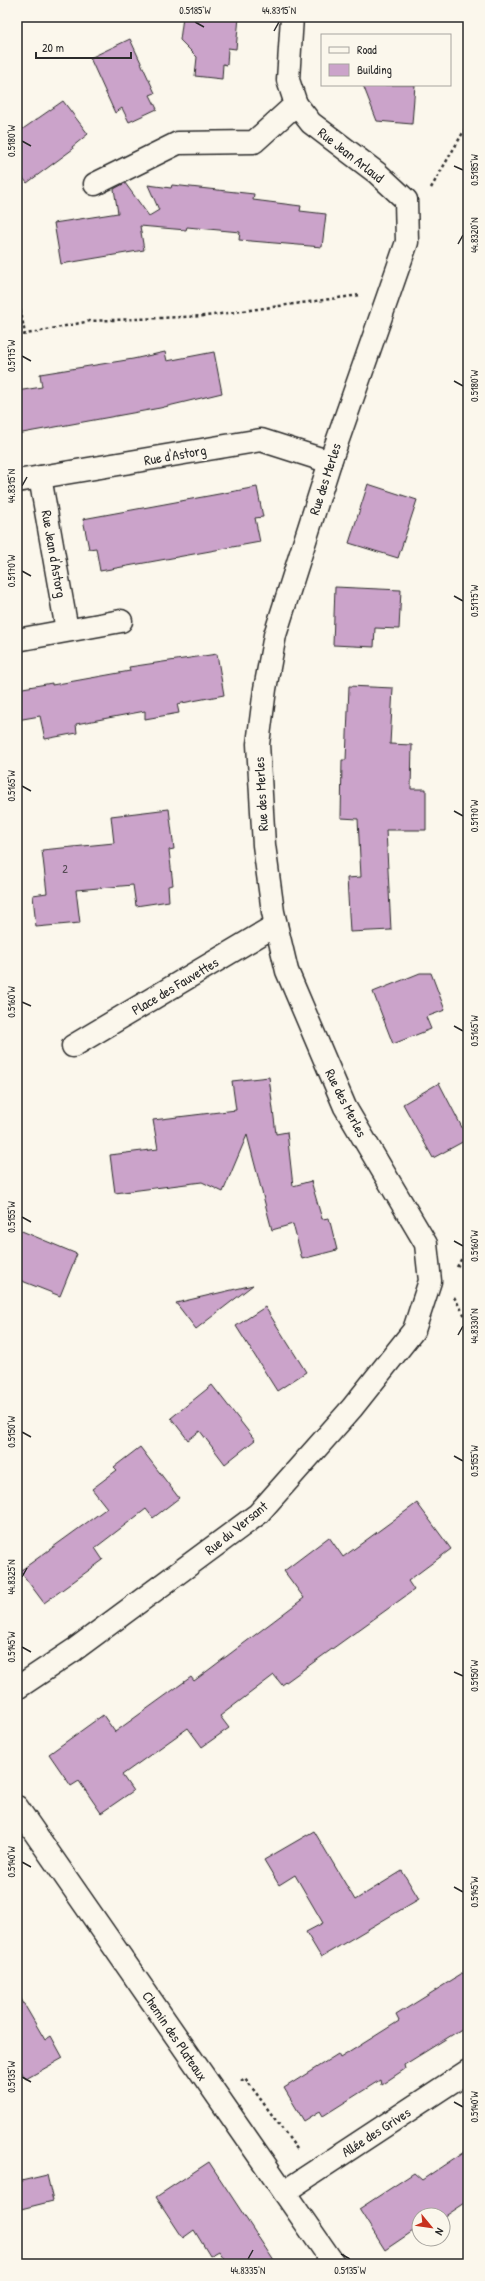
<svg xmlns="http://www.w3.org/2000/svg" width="485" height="2281" font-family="'Patrick Hand',sans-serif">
<rect width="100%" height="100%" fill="#fbf7ec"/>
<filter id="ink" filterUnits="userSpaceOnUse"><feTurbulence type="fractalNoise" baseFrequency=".025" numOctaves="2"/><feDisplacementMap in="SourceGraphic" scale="8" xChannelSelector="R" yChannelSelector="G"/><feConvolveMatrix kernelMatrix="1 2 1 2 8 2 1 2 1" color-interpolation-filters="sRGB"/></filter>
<g filter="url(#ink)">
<!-- building -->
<g fill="#cba3ca" stroke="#2b2b2b">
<path d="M183,17H239L236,49L228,48L227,65L223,64L222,79L195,76L197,57L180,40Z"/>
<path d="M130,39L155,93L150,95L157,109L129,122L122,108L115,113L90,58Z"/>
<path d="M363,85H415L412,124L377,121Z"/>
<path d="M63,101L88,134L72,147L73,149L27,183L17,170V133Z"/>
<path d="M125,183L149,216L159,210L148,185L171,188L172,185L254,194L253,200L301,206L300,211L326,214L322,247L239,240L240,232L187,227L186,230L140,226L144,250L61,264L54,223L118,213L114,189Z"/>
<path d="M165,352L167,361L214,352L222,393L160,408L17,434V391L42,387L40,374L133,359Z"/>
<path d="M368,484L417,500L398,558L349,543Z"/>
<path d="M257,487L263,517L255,518L260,542L100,571L96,548L89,549L83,519Z"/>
<path d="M335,587L401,590L399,629L375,628L374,647L333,645Z"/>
<path d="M217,654L224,695L177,704L179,713L145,719V711L76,724L77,733L45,739L40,716L17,720V689L52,683V685L130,671L129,667Z"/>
<path d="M349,686L393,688L390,744L412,745L411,789H426V830H386L391,930L350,932L347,878L361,877L358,819L341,818L342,760H346Z"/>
<path d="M169,809L174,849L169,850L173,885L168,886L169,901L136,906L133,885L76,890L80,923L36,927L33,895L47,893L42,850L114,843L111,816Z"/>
<path d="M420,973H431L445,1010L426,1017L431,1029L393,1044L373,992Z"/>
<path d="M269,1077L276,1134L287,1132L293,1186L311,1181L322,1219L329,1218L337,1250L302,1259L293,1224L272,1230L247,1135L223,1192L202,1182L115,1193L110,1155L158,1149L153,1120L236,1110L232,1081Z"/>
<path d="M439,1083L468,1139L433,1158L403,1104Z"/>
<path d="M17,1229L77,1254L60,1296L17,1279Z"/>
<path d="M253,1285L196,1329L176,1303Z"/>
<path d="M265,1307L306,1372L277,1391L236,1326Z"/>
<path d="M212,1385L255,1440L225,1464L200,1431L188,1440L171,1418Z"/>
<path d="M140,1447L179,1498L153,1518L146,1509L95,1548L103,1560L44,1603L20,1571L107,1508L92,1489L117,1470L114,1467Z"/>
<path d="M417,1503L451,1549L408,1581L414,1590L282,1685L274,1675L220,1716L229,1728L202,1747L188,1728L122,1775L133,1791L101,1813L79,1781L71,1786L49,1754L103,1715L115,1732L191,1677L194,1681L304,1598L284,1571L329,1537L343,1557Z"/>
<path d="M314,1831L355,1900L402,1871L419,1899L321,1957L306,1932L323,1923L295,1875L279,1885L264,1860Z"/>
<path d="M468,1970V2025L404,2065L405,2069L381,2085L380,2080L323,2116L320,2111L304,2121L284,2088L338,2054L340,2058L399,2021L396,2015Z"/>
<path d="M17,1992L45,2040L51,2036L63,2058L26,2079L17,2065Z"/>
<path d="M468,2149V2201L444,2217L440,2213L419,2215V2227L385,2250L359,2209L414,2173L422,2180Z"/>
<path d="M209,2162L276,2264H228L219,2251L210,2256L194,2230L183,2238L156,2197Z"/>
<path d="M47,2175L53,2201L17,2210V2182Z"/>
</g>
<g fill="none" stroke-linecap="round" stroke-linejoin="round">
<defs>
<g id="minor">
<path d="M95,184L178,143L254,142L296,104"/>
<path d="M40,477L67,630"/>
<path d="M17,481L261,440L330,462"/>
<path d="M17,640L121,621"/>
<path d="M73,1046L276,925"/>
<path d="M17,1688L74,1650L258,1514L352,1408L414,1330L430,1281L426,1244L345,1107L287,971L273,912L264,845L258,744L265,689L275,635L330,462L407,242L406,200L377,173L311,123L296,104L288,80L292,17"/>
<path d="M17,1807L334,2264"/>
<path d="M284,2192L468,2071"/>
</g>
</defs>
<!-- minor casing -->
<use href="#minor" stroke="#2b2b2b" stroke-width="25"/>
<!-- path -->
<g stroke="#2b2b2b" stroke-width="2.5" stroke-dasharray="3 3" stroke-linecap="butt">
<path d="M431,188L468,124"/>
<path d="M17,292L25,334"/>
<path d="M17,336L90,321L206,316L360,295"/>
<path d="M457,1267L468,1247"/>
<path d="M454,1297L468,1321"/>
<path d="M241,2081L245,2078L297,2149"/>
</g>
<!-- minor -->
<use href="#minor" stroke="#fbf7ec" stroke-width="22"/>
</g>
</g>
<!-- ticks -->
<path fill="none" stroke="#2b2b2b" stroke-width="1.5" d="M195,22L204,27M274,31L279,22M22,141L31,146M454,166L463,170M458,244L463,235M22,356L31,361M454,381L463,386M22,486L27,477M22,571L31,576M454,596L463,601M22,786L31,791M454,811L463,816M22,1002L31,1006M454,1026L463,1031M22,1217L31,1222M454,1241L463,1246M458,1335L463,1326M22,1432L31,1437M454,1456L463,1461M22,1577L27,1568M22,1647L31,1652M454,1672L463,1676M22,1862L31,1867M454,1887L463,1892M22,2077L31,2082M454,2102L463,2107M341,2254L350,2259M248,2259L253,2250"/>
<g text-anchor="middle" stroke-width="3.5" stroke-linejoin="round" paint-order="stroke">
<!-- number labels -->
<g font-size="12" fill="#534953">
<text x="65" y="873">2</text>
</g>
<!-- street labels -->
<g font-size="14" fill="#2b2b2b" stroke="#fbf7ec">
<text transform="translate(351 155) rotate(38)" y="5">Rue Jean Arlaud</text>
<text transform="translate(175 455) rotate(-10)" y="5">Rue d'Astorg</text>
<text transform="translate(325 479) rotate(-72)" y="5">Rue des Merles</text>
<text transform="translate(54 554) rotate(80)" y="5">Rue Jean d'Astorg</text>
<text transform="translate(261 794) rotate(-93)" y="5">Rue des Merles</text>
<text transform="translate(175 986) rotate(-31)" y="5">Place des Fauvettes</text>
<text transform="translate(346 1103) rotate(63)" y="5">Rue des Merles</text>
<text transform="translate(236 1528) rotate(-39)" y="5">Rue du Versant</text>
<text transform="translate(175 2036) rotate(56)" y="5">Chemin des Plateaux</text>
<text transform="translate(376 2132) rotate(-33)" y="5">Allée des Grives</text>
</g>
</g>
<!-- margin -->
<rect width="485" height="2281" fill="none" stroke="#fbf7ec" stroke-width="44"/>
<!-- legend -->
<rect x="321" y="34" width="130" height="52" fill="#fbf7ec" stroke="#a8a59f"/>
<rect x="329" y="47" width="20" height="6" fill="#fbf7ec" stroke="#a8a59f"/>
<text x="357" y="54" font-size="12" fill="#2b2b2b">Road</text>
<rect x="329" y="64" width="20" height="12" fill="#cba3ca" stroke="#a8a59f"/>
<text x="357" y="74" font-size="12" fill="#2b2b2b">Building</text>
<!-- north arrow -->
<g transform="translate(431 2227) rotate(119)"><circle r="19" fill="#fbf7ec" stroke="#a8a59f"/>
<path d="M0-3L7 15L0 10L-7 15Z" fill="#c8321e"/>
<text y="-6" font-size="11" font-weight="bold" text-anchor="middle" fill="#2b2b2b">N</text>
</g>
<!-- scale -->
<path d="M36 52v6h95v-6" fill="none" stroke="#2b2b2b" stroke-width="2"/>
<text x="42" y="52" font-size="12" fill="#2b2b2b" stroke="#fbf7ec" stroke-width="3" paint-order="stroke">20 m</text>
<rect x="22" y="22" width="441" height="2237" fill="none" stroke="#2b2b2b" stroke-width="1.5"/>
<g font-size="10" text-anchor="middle" fill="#2b2b2b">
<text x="195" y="14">0.5185°W</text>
<text x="279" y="14">44.8315°N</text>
<text transform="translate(11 141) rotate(-90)" y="4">0.5180°W</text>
<text transform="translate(474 170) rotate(-90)" y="4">0.5185°W</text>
<text transform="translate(474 235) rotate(-90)" y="4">44.8320°N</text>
<text transform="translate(11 356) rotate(-90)" y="4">0.5175°W</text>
<text transform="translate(474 386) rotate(-90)" y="4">0.5180°W</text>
<text transform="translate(11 486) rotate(-90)" y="4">44.8315°N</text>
<text transform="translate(11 571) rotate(-90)" y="4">0.5170°W</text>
<text transform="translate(474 601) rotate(-90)" y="4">0.5175°W</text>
<text transform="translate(11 786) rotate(-90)" y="4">0.5165°W</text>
<text transform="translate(474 816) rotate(-90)" y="4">0.5170°W</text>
<text transform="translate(11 1002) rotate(-90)" y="4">0.5160°W</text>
<text transform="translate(474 1031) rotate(-90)" y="4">0.5165°W</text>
<text transform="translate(11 1217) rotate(-90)" y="4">0.5155°W</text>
<text transform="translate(474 1246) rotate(-90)" y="4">0.5160°W</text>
<text transform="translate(474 1326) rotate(-90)" y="4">44.8330°N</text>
<text transform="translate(11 1432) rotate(-90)" y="4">0.5150°W</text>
<text transform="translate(474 1461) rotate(-90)" y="4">0.5155°W</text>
<text transform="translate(11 1577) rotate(-90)" y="4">44.8325°N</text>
<text transform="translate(11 1647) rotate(-90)" y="4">0.5145°W</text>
<text transform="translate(474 1676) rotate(-90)" y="4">0.5150°W</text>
<text transform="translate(11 1862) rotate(-90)" y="4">0.5140°W</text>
<text transform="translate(474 1892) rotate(-90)" y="4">0.5145°W</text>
<text transform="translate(11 2077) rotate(-90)" y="4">0.5135°W</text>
<text transform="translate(474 2107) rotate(-90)" y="4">0.5140°W</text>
<text x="248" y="2274">44.8335°N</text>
<text x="350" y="2274">0.5135°W</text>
</g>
</svg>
